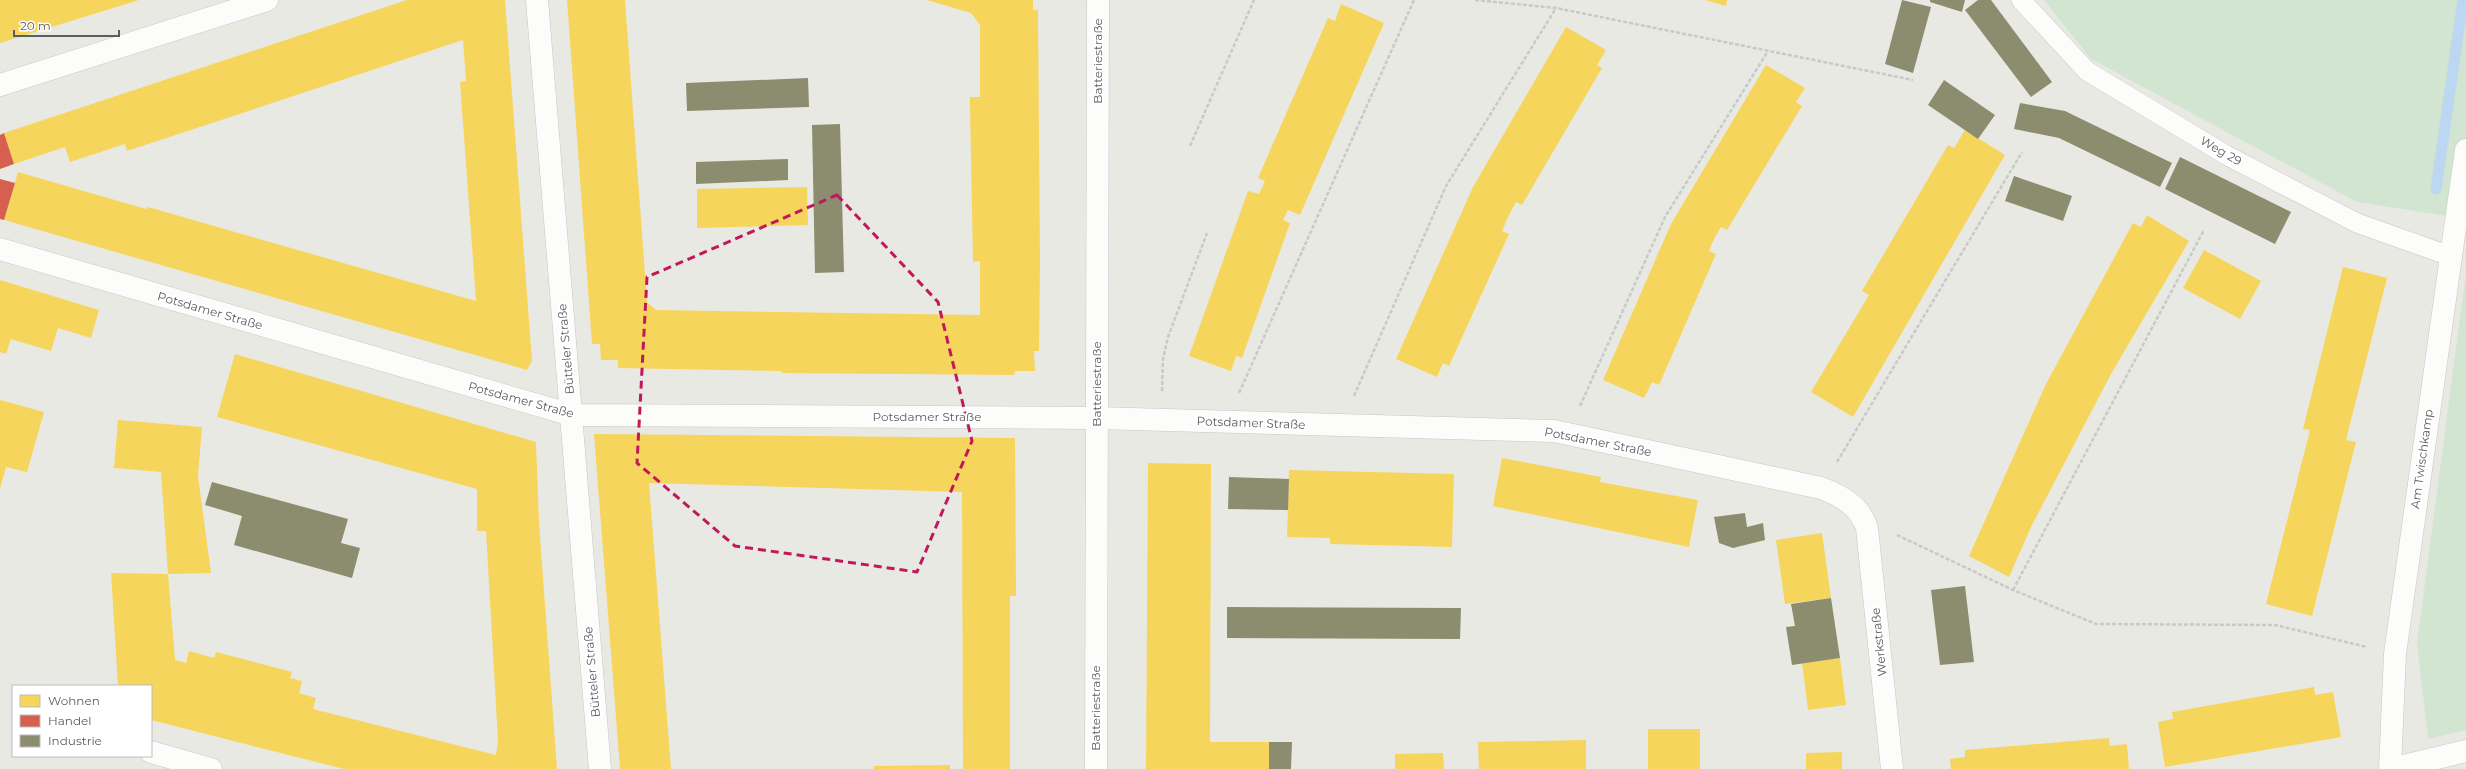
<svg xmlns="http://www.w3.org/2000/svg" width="2466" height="769" font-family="Montserrat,sans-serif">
<rect width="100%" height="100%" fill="#e9e9e4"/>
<!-- green -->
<g fill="#d2e5d1">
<path d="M2044,0H2466V219L2357,202L2091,59Z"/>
<path d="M2466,272V730L2428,739L2417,643Z"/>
</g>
<!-- homes -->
<g fill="#f6d55c">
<path d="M0,0H139L0,43Z"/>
<path d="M407,0H505L532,361L527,370L4,220L18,172L146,209L148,207L476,301L460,82L466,81L463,40L127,151L125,144L70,162L65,147L14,164L4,133Z"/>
<path d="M567,0H625L647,302L656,310L980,315V261L973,262L970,108V97H980V25L971,13L927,0H1033V10H1038L1040,261L1039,351H1034L1035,371H1015L1014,375L782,373V371L618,368V360H601L600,344H592Z"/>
<path d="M1705,0H1727L1726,6Z"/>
<path d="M1341,4L1384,23L1300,215L1288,210L1283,220L1290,223L1242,358L1236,356L1231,371L1189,356L1248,191L1259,194L1265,181L1258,178L1328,18L1335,21Z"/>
<path d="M1566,27L1606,50L1597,65L1602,68L1522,205L1516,202L1509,215L1502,231L1509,234L1449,366L1443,363L1437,377L1396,359L1473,187Z"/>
<path d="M1766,65L1805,88L1796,102L1802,106L1727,230L1721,227L1714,239L1709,251L1716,254L1659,385L1652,382L1644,398L1603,380L1671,224Z"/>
<path d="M1965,130L2005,155L1853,417L1811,392L1869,295L1862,291L1948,145L1954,148Z"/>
<path d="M807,187L808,225L697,228V189Z"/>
<path d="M2147,215L2189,241L2111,374L2031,527L2009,577L1969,556L2046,384L2133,223L2141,227Z"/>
<path d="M2204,250L2261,281L2240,319L2183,288Z"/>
<path d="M2343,267L2387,278L2346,440L2356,442L2312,616L2266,604L2310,430L2303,429Z"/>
<path d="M0,280L99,310L91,338L58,328L51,351L11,339L6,354L0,352Z"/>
<path d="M235,354L536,442L539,523L557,769H344L151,720V686H118L111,573L168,574L161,472L114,468L118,420L202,427L198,476L211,573L168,574L175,660L186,663L189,651L214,658L216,652L292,672L290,678L302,681L299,693L316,698L313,709L496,755L498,741L486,531H477V489L217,417Z"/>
<path d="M0,400L44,412L27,472L6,467L0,489Z"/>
<path d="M594,434L1015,438L1016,596H1010V769H963L962,492L649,483L671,769H620Z"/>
<path d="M1502,458L1601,477L1600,482L1698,500L1689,547L1493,506Z"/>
<path d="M1148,463L1211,464L1210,742H1269V769H1146Z"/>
<path d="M1289,470L1454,474L1452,547L1330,544V538L1287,537Z"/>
<path d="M1822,533L1831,598L1785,604L1776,540Z"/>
<path d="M1840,658L1846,705L1808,710L1802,663Z"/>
<path d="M2314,687L2315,695L2333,692L2341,737L2165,767L2158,722L2173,719L2172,712Z"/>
<rect x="1648" y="729" width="52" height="40"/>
<path d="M2109,738L2110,746L2127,744L2129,769H1951L1950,759L1965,757V750Z"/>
<path d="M1586,740V769H1479L1478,742Z"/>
<path d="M1842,752V769H1806V753Z"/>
<path d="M1443,753L1444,769H1395V754Z"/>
<path d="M950,765V769H874V766Z"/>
</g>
<!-- shops -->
<g fill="#d6604d">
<path d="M4,133L14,164L0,169V135Z"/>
<path d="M0,179L15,183L4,220L0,219Z"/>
</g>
<!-- industry -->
<g fill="#8c8c6e">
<path d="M1902,0L1931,7L1913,73L1885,64Z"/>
<path d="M1930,0H1965L1962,12L1930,2Z"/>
<path d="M1978,0H1991L2052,82L2031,97L1965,10Z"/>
<path d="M808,78L809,107L687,111L686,83Z"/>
<path d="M1944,80L1995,115L1978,139L1928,105Z"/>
<path d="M2020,103L2065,111L2172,163L2160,187L2059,138L2014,129Z"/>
<path d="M840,124L844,272L815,273L812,125Z"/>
<path d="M2180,157L2291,212L2275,244L2165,189Z"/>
<path d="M788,159V180L696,184V162Z"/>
<path d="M2014,176L2072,196L2063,221L2005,201Z"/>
<path d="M1229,477L1289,479L1288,510L1228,509Z"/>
<path d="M212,482L348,519L341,543L360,548L352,578L234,545L242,516L205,505Z"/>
<path d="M1745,513L1747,527L1763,523L1765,540L1733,548L1719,543L1714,517Z"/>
<path d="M1965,586L1974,662L1940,665L1931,590Z"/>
<path d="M1831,598L1840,658L1792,665L1786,627L1795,626L1791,604Z"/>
<path d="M1227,607L1461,608L1460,639L1227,638Z"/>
<path d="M1269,742H1292L1291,769H1269Z"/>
</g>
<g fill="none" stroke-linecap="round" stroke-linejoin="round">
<!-- stream -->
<path stroke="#bbd7f1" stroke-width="11" d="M2436,189L2463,0"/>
<defs>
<path id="service" d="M2021,0L2087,71L2226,155L2357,223L2450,256"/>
<g id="minor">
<path d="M537,0L600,769"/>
<path d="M0,85L267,0"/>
<path d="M0,249L572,415L1097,418L1554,431L1821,488C1842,496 1860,506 1867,528L1892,769"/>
<path d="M151,752L211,769"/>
<path d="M1096,769L1098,0"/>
<path d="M2390,769L2395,654L2466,150"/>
<path d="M2391,769L2466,751"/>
</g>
</defs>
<!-- service casing -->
<use href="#service" stroke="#c6c7c6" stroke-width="20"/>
<!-- minor casing -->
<use href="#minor" stroke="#c6c7c6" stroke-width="23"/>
<!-- path -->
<g stroke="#c7cac8" stroke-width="2.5" stroke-dasharray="4 2" stroke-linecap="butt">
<path d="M1475,0L1556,8L1913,80"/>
<path d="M1190,146L1254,0"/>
<path d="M1162,391L1163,359L1168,337L1207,233"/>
<path d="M1239,393L1414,0"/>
<path d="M1354,396L1446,186L1556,8"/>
<path d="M1580,406L1665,217L1768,51"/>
<path d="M1837,462L2022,152"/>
<path d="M1897,535L2013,590L2096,624L2275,625L2367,647"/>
<path d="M2013,590L2204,230"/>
</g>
<!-- service -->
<use href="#service" stroke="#fcfcfb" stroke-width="19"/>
<!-- minor -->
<use href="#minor" stroke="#fcfcfb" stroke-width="22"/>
</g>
<!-- marked area -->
<path fill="none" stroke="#c2185b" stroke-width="3" stroke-dasharray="8 5" stroke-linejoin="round" d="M837,195L938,302L972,441L917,572L735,546L637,463L647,277Z"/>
<g text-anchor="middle" stroke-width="4" stroke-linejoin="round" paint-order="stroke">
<!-- street labels -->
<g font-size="12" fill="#5a5d61" stroke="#fff">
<text transform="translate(1098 61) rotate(-90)" y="4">Batteriestraße</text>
<text transform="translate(2221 151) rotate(30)" y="4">Weg 29</text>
<text transform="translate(210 311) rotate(16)" y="4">Potsdamer Straße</text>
<text transform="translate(566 349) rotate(-95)" y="4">Bütteler Straße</text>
<text transform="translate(1097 384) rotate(-90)" y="4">Batteriestraße</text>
<text transform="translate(521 400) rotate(15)" y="4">Potsdamer Straße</text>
<text x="927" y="421">Potsdamer Straße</text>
<text transform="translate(1251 423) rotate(2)" y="4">Potsdamer Straße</text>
<text transform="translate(1598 442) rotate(11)" y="4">Potsdamer Straße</text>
<text transform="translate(2422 459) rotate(-82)" y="4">Am Twischkamp</text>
<text transform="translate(1879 642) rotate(-96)" y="4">Werkstraße</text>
<text transform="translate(592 672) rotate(-95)" y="4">Bütteler Straße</text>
<text transform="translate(1096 708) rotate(-90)" y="4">Batteriestraße</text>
</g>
</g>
<!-- legend -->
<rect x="12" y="685" width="140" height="72" fill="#ffffff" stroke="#bdbec0"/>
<rect x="20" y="695" width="20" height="12" fill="#f6d55c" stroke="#bdbec0"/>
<text x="48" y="705" font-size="12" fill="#5a5d61">Wohnen</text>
<rect x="20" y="715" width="20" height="12" fill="#d6604d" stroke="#bdbec0"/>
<text x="48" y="725" font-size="12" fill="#5a5d61">Handel</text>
<rect x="20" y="735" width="20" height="12" fill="#8c8c6e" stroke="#bdbec0"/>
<text x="48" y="745" font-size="12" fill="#5a5d61">Industrie</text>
<!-- scale -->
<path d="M14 30v6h105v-6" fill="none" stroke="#5a5d61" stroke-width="2"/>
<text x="20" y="30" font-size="12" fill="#5a5d61" stroke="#ffffff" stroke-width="3" paint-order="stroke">20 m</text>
</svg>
